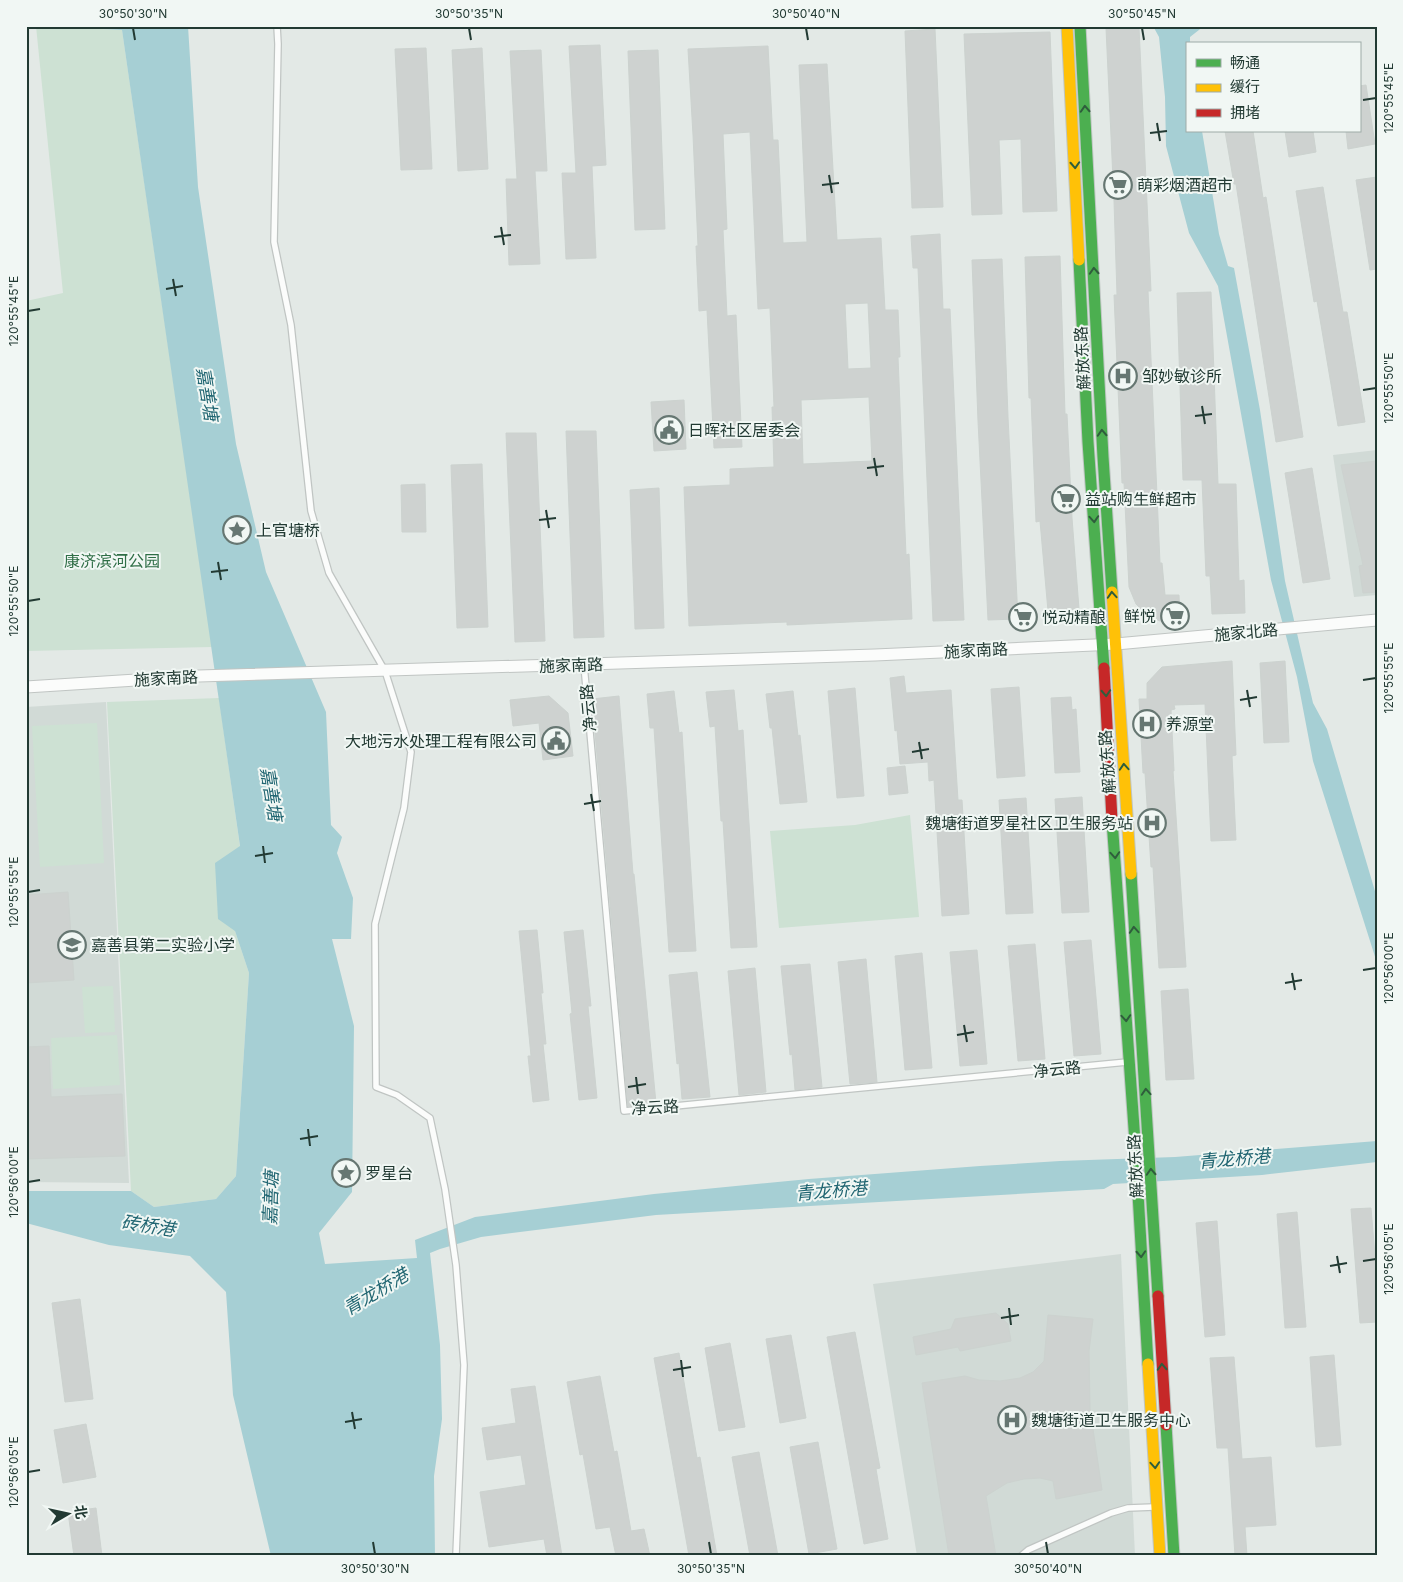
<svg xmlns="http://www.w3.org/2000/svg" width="1403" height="1582" font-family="Inter,'Noto Sans SC',sans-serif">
<rect width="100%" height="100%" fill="#e3e9e6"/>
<!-- built -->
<g fill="#d1dad6">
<path d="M1377,450V595L1354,597L1333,455Z"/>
<path d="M106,702L129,1183L26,1182V707Z"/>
<path d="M1121,1254L1135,1556H917L873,1284Z"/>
</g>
<!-- green -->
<g fill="#cde1d3">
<path d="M36,26L122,30L212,647L26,651V301L63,293Z"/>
<path d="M219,698L240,847L235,931L249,973L236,1176L216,1199L154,1207L131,1191L107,702Z"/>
<path d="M97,723L104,863L40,867L32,726Z"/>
<path d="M910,815L919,917L779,928L770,831L855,825Z"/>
<path d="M113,986L115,1032L85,1033L82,987Z"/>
<path d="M117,1035L120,1085L53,1089L51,1038Z"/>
</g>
<!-- water -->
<g fill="#a6cfd4">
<path d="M46,26H188L198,187L236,444L266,572L326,712L331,825L342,837L337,853L353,898L351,939H332L354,1026L352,1192L319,1233L325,1264L417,1258L415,1240L475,1217L654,1194L809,1179L980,1166L1060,1161L1175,1157L1377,1141V1162L1262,1175L1113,1184L1104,1189L656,1215L481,1237L440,1249L430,1253L440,1345L442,1419L434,1476L435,1556H271L233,1395L226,1292L190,1256L109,1245L26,1223V1191H131L154,1207L216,1199L236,1176L249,973L235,931L218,919L215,863L240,846L122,30Z"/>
<path d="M1153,26H1204L1190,37V44H1187V131H1202L1219,234L1228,266L1234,268L1260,410L1285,581L1313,703L1327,729L1377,898V963L1313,761L1297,677L1271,580L1218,286L1189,233L1166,146L1165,97L1159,37Z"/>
</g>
<!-- building -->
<g fill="#ced2d0" stroke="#ccd2cf" fill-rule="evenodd">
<path d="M1139,27L1151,291H1148L1160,563H1162L1165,595H1179L1180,621H1160L1149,617L1136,604L1129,587L1124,483H1122L1118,387L1114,295H1117L1114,201L1106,28Z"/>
<path d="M935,29L943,207L912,208L905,31Z"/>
<path d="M1050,32L1057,211L1023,212L1021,139L999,140L1002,214L972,215L964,34Z"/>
<path d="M600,45L606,165L592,166L596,258L566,259L562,173H576L569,46Z"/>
<path d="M768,46L773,140H778L783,243L807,242L799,65L827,64L837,240L881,238L885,310H898L900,357H898L906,555L909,554L912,619L787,625V622L689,626L684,487L730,485V469L774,467L772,407H774L770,308L758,309L750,132L723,134L727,229L723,230L727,316L736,315L742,447L714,448L707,310L699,311L696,246H698L693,135L688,49ZM868,303L871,368L848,369L845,304ZM869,397L872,461L803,464L801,400Z"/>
<path d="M426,48L432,169L401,170L395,49Z"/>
<path d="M482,48L488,169L458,171L452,50Z"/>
<path d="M541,50L547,171H535L540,264L509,265L506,179H517L510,51Z"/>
<path d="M658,50L665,229L635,230L628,51Z"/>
<path d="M1366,85L1375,144L1348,149L1346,131H1359V86Z"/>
<path d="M1225,131H1253L1263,198L1266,197L1303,437L1276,442L1236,184H1234Z"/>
<path d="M1285,131H1313L1316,152L1289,157Z"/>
<path d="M1377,177V269L1370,270L1356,180Z"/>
<path d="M1323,187L1343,312H1347L1365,422L1338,426L1317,301L1314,302L1296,191Z"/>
<path d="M940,234L943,309H950L964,620L933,621L918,268H913L911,236Z"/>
<path d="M1060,256L1065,414H1067L1072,518L1079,609L1048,611L1040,521L1036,522L1031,398H1029L1025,257Z"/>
<path d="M1002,259L1008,417L1018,619L988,620L978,421L972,260Z"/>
<path d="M1211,292L1218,484H1236L1239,581L1244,580L1245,613L1212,614L1210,576H1206L1202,480H1183L1177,293Z"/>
<path d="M684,400L686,449L654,451L651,402Z"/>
<path d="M566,431H596L604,637L574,638Z"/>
<path d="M506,433H536L545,641L515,642Z"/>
<path d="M1377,461V592L1363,593L1359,566L1363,565L1341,465Z"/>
<path d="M482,464L488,627L457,628L451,465Z"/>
<path d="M1312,468L1330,579L1303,583L1285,473Z"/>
<path d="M425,484L426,532H402L401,485Z"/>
<path d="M659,488L664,628L635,629L630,490Z"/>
<path d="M1232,661L1236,755L1232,756L1236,840L1211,841L1205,704L1174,705L1175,709L1171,710L1174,771H1173L1186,967L1159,968L1153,867H1151L1145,773H1143L1139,699H1147V683L1162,667Z"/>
<path d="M1285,661L1289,742L1264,743L1260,663Z"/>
<path d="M904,676L906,693L951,690L958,800H962L969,914L942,916L934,780L929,781L928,762L900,764L897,730L895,731L890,678Z"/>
<path d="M1019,687L1025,776L997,778L991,689Z"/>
<path d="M855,688L864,796L837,798L828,691Z"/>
<path d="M734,690L738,731L743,730L757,947L731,948L723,821H721L715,726L710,727L706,692Z"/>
<path d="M674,691L679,733L682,732L696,951L669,952L654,728H650L647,694Z"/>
<path d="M793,691L798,736L800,735L807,802L780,804L772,728H770L766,694Z"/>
<path d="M549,696L568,713L573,756L543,760L539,723L513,726L510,700Z"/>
<path d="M619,696L633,874H634L656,1103L628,1106L592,699Z"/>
<path d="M1071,697L1072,710L1076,709L1080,772L1055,773L1051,698Z"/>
<path d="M905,766L908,793L889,795L887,768Z"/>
<path d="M1082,797L1089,912L1062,913L1055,799Z"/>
<path d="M1026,798L1033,913L1006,914L999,800Z"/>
<path d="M68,892L74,980L26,983V895Z"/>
<path d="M537,930L543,993H541L546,1044H543L549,1100L533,1102L528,1056H531L519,931Z"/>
<path d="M583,930L591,1006H588L597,1098L579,1100L570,1014L572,1013L564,932Z"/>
<path d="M1091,940L1101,1054L1074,1056L1064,942Z"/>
<path d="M1035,944L1045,1059L1018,1061L1008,946Z"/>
<path d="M977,950L987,1064L960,1066L950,952Z"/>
<path d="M922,953L932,1068L905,1070L895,956Z"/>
<path d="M866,959L877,1082L850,1084L838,962Z"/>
<path d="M810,964L822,1087L795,1090L792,1054L790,1055L781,966Z"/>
<path d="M755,968L766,1092L739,1095L728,971Z"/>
<path d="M697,972L710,1097L682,1099L679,1063L677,1064L669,975Z"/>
<path d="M1188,989L1194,1079L1166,1080L1161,991Z"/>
<path d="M49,1046L51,1097L122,1094L125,1156L26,1159V1047Z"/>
<path d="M1371,1208L1377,1279V1322L1360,1323L1351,1209Z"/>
<path d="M1297,1212L1306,1327L1285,1328L1277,1214Z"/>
<path d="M1217,1221L1225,1335L1205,1337L1196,1223Z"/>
<path d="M80,1299L93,1399L65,1402L52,1303Z"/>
<path d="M996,1313L1008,1324L1011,1341L960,1351L958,1347L916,1355L913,1337L951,1329L955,1319Z"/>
<path d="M1048,1315L1093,1319L1089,1351L1090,1409L1102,1490L1056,1499L1053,1481L1040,1478L1024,1479L1007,1483L986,1496L996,1556H949L922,1383L965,1376L979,1380L1000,1381L1020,1378L1033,1372L1044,1361Z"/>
<path d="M855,1332L880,1468L876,1469L888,1539L864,1544L827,1337Z"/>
<path d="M791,1335L806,1418L780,1423L766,1339Z"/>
<path d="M730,1343L745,1427L719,1431L705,1348Z"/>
<path d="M679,1353L697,1458L700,1457L717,1556H689L654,1358Z"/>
<path d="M1334,1355L1341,1445L1316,1447L1310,1357Z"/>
<path d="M1234,1357L1242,1459L1271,1457L1276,1525L1245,1527L1247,1556H1235L1228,1448H1217L1210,1358Z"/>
<path d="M600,1376L614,1452L617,1451L631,1531L644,1529L650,1556H616L610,1527L596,1529L583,1454L580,1455L567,1382Z"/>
<path d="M535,1386L544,1444L562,1556H547L544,1539L489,1547L480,1492L526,1485L521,1455L487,1460L482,1428L516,1423L511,1389Z"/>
<path d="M86,1424L96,1477L63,1483L54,1430Z"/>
<path d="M818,1442L837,1549L809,1554L790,1447Z"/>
<path d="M759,1452L778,1556H750L732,1457Z"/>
<path d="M96,1508L102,1556H74L68,1512Z"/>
</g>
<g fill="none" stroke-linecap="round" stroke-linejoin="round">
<defs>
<g id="lane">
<path d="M277,26L278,44L274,242L291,325L311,511L329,573L385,671L411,752L404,808L375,924L376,1087L397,1095L430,1118L445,1189L456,1265L464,1365L456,1555"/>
<path d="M584,665L624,1111L1127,1062"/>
<path d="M1021,1556L1028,1550L1111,1513L1128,1508L1154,1507"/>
</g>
<path id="street" d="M26,687L199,676L875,655L1116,644L1377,620"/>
<g id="fast">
<path d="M1080,26L1103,457L1112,592"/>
<path d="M1079,260L1088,442L1104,668"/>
<path d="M1112,820L1135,1142L1148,1364"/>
<path d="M1131,874L1158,1296"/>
<path d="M1166,1425L1174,1556"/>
</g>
<g id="slow">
<path d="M1067,26L1079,260"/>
<path d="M1112,592L1131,874"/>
<path d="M1148,1364L1160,1556"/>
</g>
<g id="jam">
<path d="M1104,668L1112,820"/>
<path d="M1158,1296L1166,1425"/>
</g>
</defs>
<!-- lane casing -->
<use href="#lane" stroke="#c0c5c3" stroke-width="8"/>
<!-- street casing -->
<use href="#street" stroke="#c0c5c3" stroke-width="13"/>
<!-- fast casing -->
<use href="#fast" stroke="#bfc6c3" stroke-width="13"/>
<!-- slow casing -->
<use href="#slow" stroke="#bfc6c3" stroke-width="13"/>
<!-- jam casing -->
<use href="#jam" stroke="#bfc6c3" stroke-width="13"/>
<!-- lane -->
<use href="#lane" stroke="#fbfcfb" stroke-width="5.5"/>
<!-- street -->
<use href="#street" stroke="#fbfcfb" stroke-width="11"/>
<!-- fast -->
<use href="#fast" stroke="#4caf50" stroke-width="11"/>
<!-- slow -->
<use href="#slow" stroke="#ffc107" stroke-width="11"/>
<!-- jam -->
<use href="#jam" stroke="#c62828" stroke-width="11"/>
</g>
<!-- one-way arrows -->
<defs><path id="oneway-chevron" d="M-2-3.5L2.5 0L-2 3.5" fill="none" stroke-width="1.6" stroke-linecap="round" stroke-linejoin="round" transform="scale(1.25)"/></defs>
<g stroke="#2f5d3c">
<use href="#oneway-chevron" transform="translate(1085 109) rotate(-93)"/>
<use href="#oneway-chevron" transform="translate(1075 165) rotate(87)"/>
<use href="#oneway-chevron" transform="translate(1094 271) rotate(-93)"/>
<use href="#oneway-chevron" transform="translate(1102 433) rotate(-93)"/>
<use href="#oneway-chevron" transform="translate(1094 519) rotate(86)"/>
<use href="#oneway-chevron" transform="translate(1112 595) rotate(-94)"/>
<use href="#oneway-chevron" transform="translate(1106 693) rotate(87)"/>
<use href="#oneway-chevron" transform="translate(1124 767) rotate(-94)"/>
<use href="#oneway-chevron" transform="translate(1115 855) rotate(86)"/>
<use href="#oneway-chevron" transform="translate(1134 930) rotate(-94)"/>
<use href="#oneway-chevron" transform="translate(1126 1018) rotate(86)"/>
<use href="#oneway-chevron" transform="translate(1146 1092) rotate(-94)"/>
<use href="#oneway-chevron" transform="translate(1151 1172) rotate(-93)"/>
<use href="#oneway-chevron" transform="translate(1141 1254) rotate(87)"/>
<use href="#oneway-chevron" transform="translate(1162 1367) rotate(-93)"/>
<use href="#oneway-chevron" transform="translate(1155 1465) rotate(86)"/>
</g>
<!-- ticks -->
<path fill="none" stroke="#223a33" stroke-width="2" d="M133,28L135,40M469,28L471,40M806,28L808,40M1142,28L1144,40M1363,100L1376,98M1157,123L1160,141M1150,133L1167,131M829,175L832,193M822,185L839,183M501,227L504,245M494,237L511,235M173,279L176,296M166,289L183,286M28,311L40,309M1363,390L1376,388M1202,406L1205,424M1195,416L1212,414M874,458L877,476M867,468L884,466M546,510L549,528M539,520L556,518M218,562L221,580M211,572L228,570M28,601L40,599M1363,680L1376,678M1247,690L1250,707M1240,700L1257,697M919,742L922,759M912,752L929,749M591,794L594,811M584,804L601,801M263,846L265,863M255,856L273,853M28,892L40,890M1363,970L1376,968M1292,973L1295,990M1285,983L1302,980M964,1025L967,1042M957,1035L974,1032M636,1077L638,1094M628,1087L646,1084M308,1129L310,1146M300,1139L318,1136M28,1182L40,1180M1337,1256L1340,1273M1363,1261L1376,1259M1330,1266L1347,1263M1009,1308L1011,1325M1001,1318L1019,1315M681,1360L683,1377M673,1370L691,1367M352,1412L355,1429M345,1422L362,1419M28,1472L40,1470M373,1542L375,1554M709,1542L711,1554M1046,1542L1048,1554"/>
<!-- icons -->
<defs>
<symbol id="supermarket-ring" viewBox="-11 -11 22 22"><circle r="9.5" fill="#f1f7f4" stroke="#667772" stroke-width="1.5"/><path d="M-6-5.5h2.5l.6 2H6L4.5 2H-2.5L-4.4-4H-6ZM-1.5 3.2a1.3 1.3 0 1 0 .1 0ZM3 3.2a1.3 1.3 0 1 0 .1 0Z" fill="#667772"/></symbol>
<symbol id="hospital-ring" viewBox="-11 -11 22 22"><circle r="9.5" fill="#f1f7f4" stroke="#667772" stroke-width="1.5"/><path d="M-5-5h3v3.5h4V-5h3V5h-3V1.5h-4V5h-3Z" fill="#667772"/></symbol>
<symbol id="civic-ring" viewBox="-11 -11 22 22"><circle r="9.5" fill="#f1f7f4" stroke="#667772" stroke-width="1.5"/><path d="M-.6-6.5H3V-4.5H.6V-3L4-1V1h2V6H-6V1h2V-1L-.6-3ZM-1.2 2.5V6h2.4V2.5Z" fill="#667772"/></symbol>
<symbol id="sight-ring" viewBox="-11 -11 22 22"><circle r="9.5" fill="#f1f7f4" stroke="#667772" stroke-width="1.5"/><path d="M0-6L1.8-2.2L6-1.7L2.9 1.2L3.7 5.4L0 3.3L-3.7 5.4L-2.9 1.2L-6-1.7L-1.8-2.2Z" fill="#667772"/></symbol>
<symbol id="school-ring" viewBox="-11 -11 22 22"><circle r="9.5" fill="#f1f7f4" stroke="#667772" stroke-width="1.5"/><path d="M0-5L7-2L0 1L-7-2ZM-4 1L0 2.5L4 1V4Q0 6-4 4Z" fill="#667772"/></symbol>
</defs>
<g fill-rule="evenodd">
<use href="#supermarket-ring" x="1102" y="169" width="32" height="32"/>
<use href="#hospital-ring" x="1107" y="360" width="32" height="32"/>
<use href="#civic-ring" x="653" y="414" width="32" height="32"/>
<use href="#supermarket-ring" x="1050" y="483" width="32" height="32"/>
<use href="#sight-ring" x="221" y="514" width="32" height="32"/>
<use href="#supermarket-ring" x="1159" y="600" width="32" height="32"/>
<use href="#supermarket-ring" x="1007" y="601" width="32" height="32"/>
<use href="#hospital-ring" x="1131" y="708" width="32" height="32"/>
<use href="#civic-ring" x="540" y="725" width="32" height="32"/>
<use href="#hospital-ring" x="1136" y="807" width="32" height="32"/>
<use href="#school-ring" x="56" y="929" width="32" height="32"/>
<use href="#sight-ring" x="330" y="1157" width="32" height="32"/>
<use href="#hospital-ring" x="996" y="1404" width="32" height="32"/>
</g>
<g text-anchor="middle" stroke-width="4" stroke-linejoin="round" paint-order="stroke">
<!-- poi labels -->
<g font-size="16" fill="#223a33" stroke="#f1f7f4" text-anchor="start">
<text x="1137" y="191">萌彩烟酒超市</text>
<text x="1142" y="382">邹妙敏诊所</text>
<text x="688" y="436">日晖社区居委会</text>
<text x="1085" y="505">益站购生鲜超市</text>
<text x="256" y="536">上官塘桥</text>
<text x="1156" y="622" text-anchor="end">鲜悦</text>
<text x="1042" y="623">悦动精酿</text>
<text x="1166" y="730">养源堂</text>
<text x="537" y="747" text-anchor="end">大地污水处理工程有限公司</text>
<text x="1133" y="829" text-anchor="end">魏塘街道罗星社区卫生服务站</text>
<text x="91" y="951">嘉善县第二实验小学</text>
<text x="365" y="1179">罗星台</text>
<text x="1031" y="1426">魏塘街道卫生服务中心</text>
</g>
<!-- street labels -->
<g font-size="16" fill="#223a33" stroke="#f1f7f4">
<text transform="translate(1082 358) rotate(-93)" y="6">解放东路</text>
<text transform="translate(1246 632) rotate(-5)" y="6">施家北路</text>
<text transform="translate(976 650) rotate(-3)" y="6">施家南路</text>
<text transform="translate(571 665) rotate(-2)" y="6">施家南路</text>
<text transform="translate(166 678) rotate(-3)" y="6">施家南路</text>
<text transform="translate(588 708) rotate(-95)" y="6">净云路</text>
<text transform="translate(1107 762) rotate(-94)" y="6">解放东路</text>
<text transform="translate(1057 1069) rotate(-6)" y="6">净云路</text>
<text transform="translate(655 1107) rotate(-3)" y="6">净云路</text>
<text transform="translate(1135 1166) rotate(-93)" y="6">解放东路</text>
</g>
<!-- park labels -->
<g font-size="16" fill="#2f6e46" stroke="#f1f7f4">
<text x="112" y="567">康济滨河公园</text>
</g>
<!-- water labels -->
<g font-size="18" font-style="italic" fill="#216672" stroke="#f1f7f4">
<text transform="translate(207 394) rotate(81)" y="6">嘉善塘</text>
<text transform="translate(271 794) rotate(81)" y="6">嘉善塘</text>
<text transform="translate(1234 1159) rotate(-5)" y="6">青龙桥港</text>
<text transform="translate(831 1191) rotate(-5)" y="6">青龙桥港</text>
<text transform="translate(271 1198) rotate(-88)" y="6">嘉善塘</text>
<text transform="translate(148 1226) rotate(9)" y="6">砖桥港</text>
<text transform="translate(376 1292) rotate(-31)" y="6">青龙桥港</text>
</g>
</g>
<!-- border -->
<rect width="1403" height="1582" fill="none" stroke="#f1f7f4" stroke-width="55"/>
<!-- legend -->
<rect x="1186" y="42" width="175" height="90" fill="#f1f7f4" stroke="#9eaba7"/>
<rect x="1196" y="59" width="25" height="8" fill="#4caf50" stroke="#9eaba7"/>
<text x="1230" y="68" font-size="15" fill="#223a33">畅通</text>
<rect x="1196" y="84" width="25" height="8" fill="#ffc107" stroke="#9eaba7"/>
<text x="1230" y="92" font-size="15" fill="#223a33">缓行</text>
<rect x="1196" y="109" width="25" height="8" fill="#c62828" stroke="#9eaba7"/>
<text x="1230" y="118" font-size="15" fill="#223a33">拥堵</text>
<!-- north arrow -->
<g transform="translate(68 1514) rotate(81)" stroke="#f1f7f4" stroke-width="4" paint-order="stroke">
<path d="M0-4L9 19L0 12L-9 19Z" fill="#223a33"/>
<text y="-8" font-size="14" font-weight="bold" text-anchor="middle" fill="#223a33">北</text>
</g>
<rect x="28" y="28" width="1348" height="1526" fill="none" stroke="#223a33" stroke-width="2"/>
<g font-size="12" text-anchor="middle" fill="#223a33">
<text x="133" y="18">30°50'30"N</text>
<text x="469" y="18">30°50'35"N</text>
<text x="806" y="18">30°50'40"N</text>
<text x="1142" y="18">30°50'45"N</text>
<text transform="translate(1389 98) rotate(-90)" y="4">120°55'45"E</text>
<text transform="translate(14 311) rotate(-90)" y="4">120°55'45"E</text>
<text transform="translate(1389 388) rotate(-90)" y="4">120°55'50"E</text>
<text transform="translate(14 601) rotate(-90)" y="4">120°55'50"E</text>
<text transform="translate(1389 678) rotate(-90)" y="4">120°55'55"E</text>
<text transform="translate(14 892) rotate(-90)" y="4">120°55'55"E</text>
<text transform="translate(1389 968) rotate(-90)" y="4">120°56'00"E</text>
<text transform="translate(14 1182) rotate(-90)" y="4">120°56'00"E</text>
<text transform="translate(1389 1259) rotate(-90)" y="4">120°56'05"E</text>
<text transform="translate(14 1472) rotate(-90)" y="4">120°56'05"E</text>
<text x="375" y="1573">30°50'30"N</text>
<text x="711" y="1573">30°50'35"N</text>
<text x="1048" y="1573">30°50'40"N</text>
</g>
</svg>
